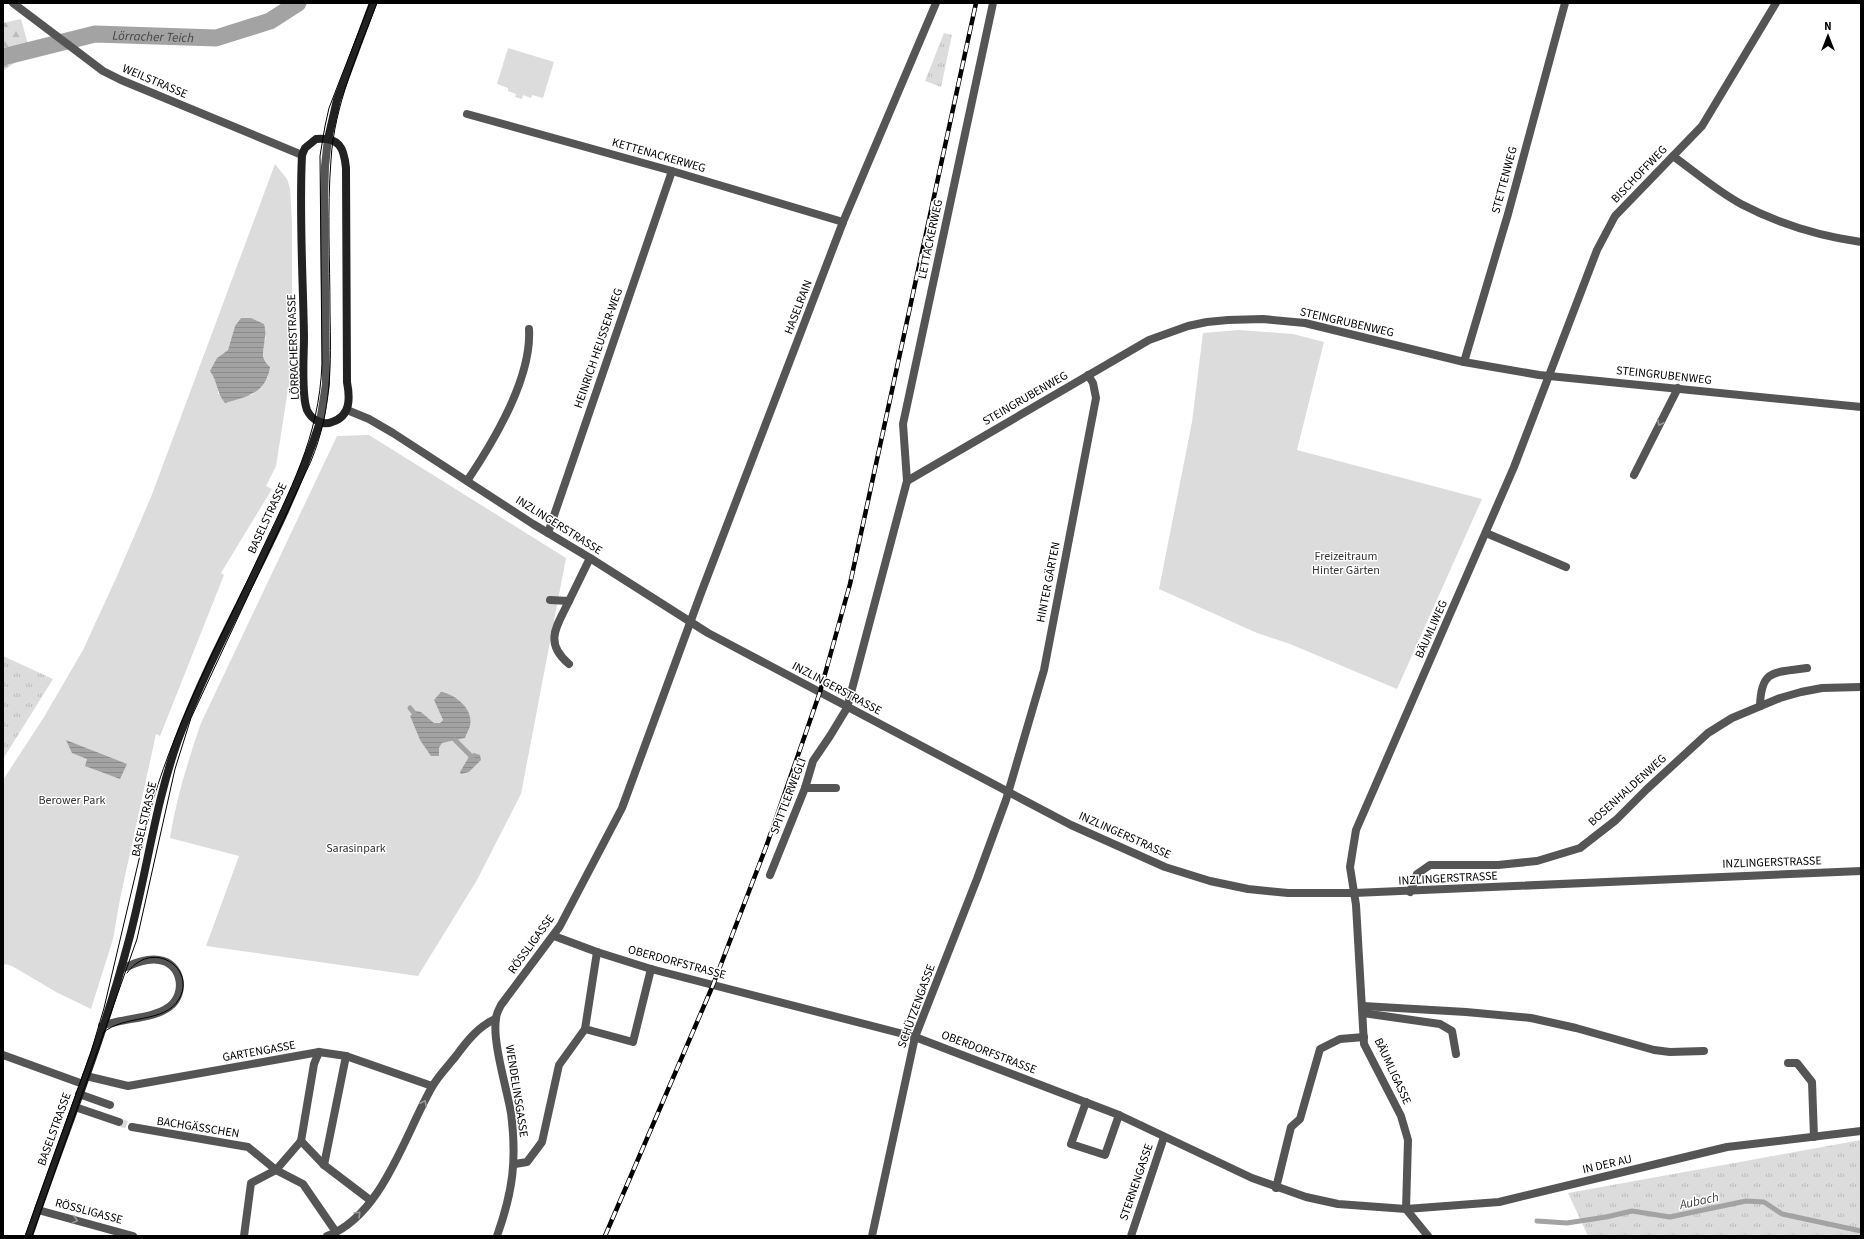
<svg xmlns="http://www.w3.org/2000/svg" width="1864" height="1239" font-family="'Source Sans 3',sans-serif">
<defs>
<pattern id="grass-tufts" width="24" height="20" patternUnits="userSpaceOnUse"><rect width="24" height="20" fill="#dcdcdc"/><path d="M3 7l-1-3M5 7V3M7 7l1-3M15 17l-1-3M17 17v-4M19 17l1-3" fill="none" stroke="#bbb"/></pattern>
<pattern id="forest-firs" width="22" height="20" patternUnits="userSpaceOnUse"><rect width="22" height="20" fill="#dcdcdc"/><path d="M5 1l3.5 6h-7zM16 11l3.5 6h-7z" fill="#bbb"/></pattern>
<pattern id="water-rules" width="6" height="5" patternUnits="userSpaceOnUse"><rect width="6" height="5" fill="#a3a3a3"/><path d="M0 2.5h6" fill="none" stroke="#8b8b8b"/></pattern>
</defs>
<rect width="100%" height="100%" fill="#fff"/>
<!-- grass -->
<g fill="url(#grass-tufts)">
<path d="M944,33L952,35L941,87L925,81Z"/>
<path d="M3,656L53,679L3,759Z"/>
<path d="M1861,1140V1236H1588L1568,1193Z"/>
</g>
<!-- forest -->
<path fill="url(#forest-firs)" d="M21,19L30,52L3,71V23Z"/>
<!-- green -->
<g fill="#dcdcdc" fill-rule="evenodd">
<path d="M508,48L554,62L543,98L532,95L531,98L523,95L522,99L515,97L516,94L508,91V88L497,84Z"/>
<path d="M275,164L287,179L290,188L292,223V364L276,466L266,486L272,489L221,573L224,575L160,736L156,734L120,899L113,939L91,1009L56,992L12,966L5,964L3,967V780L44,717L83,650L117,576L151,497ZM235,326L266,337L262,349L268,377L252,395L218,394L217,358L228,350Z"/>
<path d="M1239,330L1293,334L1324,342L1297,450L1482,499L1397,689L1290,644L1257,633L1159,589L1192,422L1203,333Z"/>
<path d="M369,435L566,558L521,794L477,880L418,976L206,946L239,856L170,838C176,799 188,761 201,723L337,436ZM434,700L465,738L442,743L439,748V756L420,740L410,716L421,712L434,723H440L443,720Z"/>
</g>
<!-- water -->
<g fill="url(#water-rules)">
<path d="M241,318H251L264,324C265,328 266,333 265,337C264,350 259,357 270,367C266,393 247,397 225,403C216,392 218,382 210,371L217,358L228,350L235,326Z"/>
<path d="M441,692C455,694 474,709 470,726C469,730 466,734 465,738L442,743L439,748V756H431L420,740L410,716L416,711L421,712L434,723H440L443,720L434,700Z"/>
<path d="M66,740L127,764L120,779L85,766L87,759L72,753Z"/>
<path d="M474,753L480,755L481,760L469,772L461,774L460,772L470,755Z"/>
</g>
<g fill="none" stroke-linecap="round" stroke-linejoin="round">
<!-- stream -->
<g stroke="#a3a3a3" stroke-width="5">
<path d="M410,708L414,713"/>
<path d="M455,740L472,757"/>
<path d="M1537,1221L1567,1223L1606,1217L1632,1211L1670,1217L1746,1201L1764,1202L1782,1214L1861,1231"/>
</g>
<!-- canal -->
<path stroke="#a3a3a3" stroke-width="17" id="s1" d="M3,57L95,34L216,38L270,21L298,3"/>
<!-- pedestrian-tunnel -->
<path stroke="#d9d9d9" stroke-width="8" stroke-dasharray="8 4" stroke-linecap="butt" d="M119,1122L132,1127"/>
<!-- service -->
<g stroke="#555" stroke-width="8">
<path d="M320,422L326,384L324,197L325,166L328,139"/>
<path d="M1634,475L1678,388"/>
<path d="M907,481L903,424L993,3"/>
<path d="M548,533L672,171"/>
<path d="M1486,533L1566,567"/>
<path d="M550,600L569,601L590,558"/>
<path d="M569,664C543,642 557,626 569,601"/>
<path d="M1760,706C1761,668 1775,673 1807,668"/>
<path d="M805,788H836"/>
<path d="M770,875L805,788L813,761L830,736L847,708"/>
<path d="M1363,1013L1440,1024L1452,1031L1456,1054"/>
<path d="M102,1026C122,1018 153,1019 169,1007C187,994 182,963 159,960C145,958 133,964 121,969"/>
<path d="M585,1029L633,1042L651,969"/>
<path d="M79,1094L110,1105"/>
<path d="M1086,1102L1071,1144L1105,1155L1119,1115"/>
<path d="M515,1164L527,1162L542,1142L559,1065L585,1029L597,952"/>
<path d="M1276,1188L1291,1127L1300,1119L1320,1049L1340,1039L1364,1037"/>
<path d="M1131,1236L1164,1137"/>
</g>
<!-- pedestrian -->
<g stroke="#555" stroke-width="8">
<path d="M319,1052L314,1064L301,1141L276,1170L303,1184L336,1232"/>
<path d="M75,1107L119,1122"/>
<path d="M132,1127L248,1147L276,1170L251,1183L244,1236"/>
<path d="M301,1141L324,1165L370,1200"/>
<path d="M324,1165L346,1056"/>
</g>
<!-- minor -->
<g stroke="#555" stroke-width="8">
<path d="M467,114L672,171L843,222"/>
<path d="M1673,156C1695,172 1717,191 1741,204C1779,224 1819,236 1861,242"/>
<path d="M1464,362L1508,214L1565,3"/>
<path d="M467,481C494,441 532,378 529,329"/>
<path d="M847,708L907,481L1149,340L1188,326L1207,322L1228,320L1263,319L1305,323L1464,362L1539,375L1861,407"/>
<path d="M1410,892L1417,874L1430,865H1498L1537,861L1580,848L1616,820L1647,789L1708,733L1732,718L1780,698L1801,692L1822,688L1861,687"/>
<path d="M554,936L597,952L651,969L915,1037L1119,1115L1252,1178L1306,1197L1338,1204L1406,1209L1499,1202L1727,1147L1861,1131"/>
<path d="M1363,1006L1466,1012L1531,1018L1576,1028L1654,1050L1670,1052L1704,1051"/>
<path d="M3,1055L83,1084"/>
<path d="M1788,1063H1797L1812,1082L1814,1137"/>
<path d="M86,1076L128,1086L319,1052L346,1056L432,1086"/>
<path d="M1406,1209L1408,1140L1401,1116L1364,1044L1356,905L1350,867L1356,830L1514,467L1597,250L1615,216L1702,126L1776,3"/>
<path d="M1406,1209L1428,1236"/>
<path d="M38,1210L133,1236"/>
<path d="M327,1236C382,1216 405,1134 432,1087C438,1076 448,1066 456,1056C467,1041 478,1027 495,1019"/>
<path d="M497,1236C513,1191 517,1160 511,1113C507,1089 492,1041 496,1019C496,1014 499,1009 501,1005L560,926L622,808L701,593L843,222L936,3"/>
<path d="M872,1236L915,1037L977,879L1006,800L1044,670L1096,398L1093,383L1088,375"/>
</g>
<!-- tertiary -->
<g stroke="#555" stroke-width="8">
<path d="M13,3L103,71L121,80L302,155"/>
<path d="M347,410L369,419L393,433L533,524L590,558L708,633L1071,825L1165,867L1210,881L1248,889L1288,893H1354L1861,871"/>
</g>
<!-- secondary -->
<g stroke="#222" stroke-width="8">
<path d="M316,139C339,137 344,147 346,168L347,382C350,398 351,416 332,422C322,426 311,419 307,410C301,394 304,355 304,337C303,277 299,215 302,155L305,148Z"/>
<path d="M328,139L337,100L373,3"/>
<path d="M29,1236C61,1140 101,1046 127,947C146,879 154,807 178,740C219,631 284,533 320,422"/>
</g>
<!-- tram -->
<g stroke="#000" stroke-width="1">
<path d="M103,1033C123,1014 165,1024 179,999C197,968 152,938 127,973"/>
<path d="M25,1236L91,1052L104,1008L153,800C179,715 222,636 259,556C290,490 319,438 322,364L320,156L325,126L329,108L370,3"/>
<path d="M32,1236L137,939L175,769L191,718L311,461C332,410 331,365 330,312C330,261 327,210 331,160C334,106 358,53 377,3"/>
</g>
<defs>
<path id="rail" d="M605,1236L713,985L766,847L820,692L850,584L976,3"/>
</defs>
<!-- rail casing -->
<use href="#rail" stroke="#000" stroke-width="4.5"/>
<!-- rail -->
<use href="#rail" stroke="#fff" stroke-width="3" stroke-dasharray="9" stroke-linecap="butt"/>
</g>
<!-- one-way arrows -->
<defs><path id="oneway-chevron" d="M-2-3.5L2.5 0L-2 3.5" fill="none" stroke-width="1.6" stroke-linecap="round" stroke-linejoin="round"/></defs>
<g stroke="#999">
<use href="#oneway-chevron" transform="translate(1660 423) rotate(117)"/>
<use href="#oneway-chevron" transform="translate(424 1103) rotate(-63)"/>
<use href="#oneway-chevron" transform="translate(358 1214) rotate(-45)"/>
<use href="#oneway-chevron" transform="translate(75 1220) rotate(15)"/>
</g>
<g text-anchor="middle" stroke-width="3" stroke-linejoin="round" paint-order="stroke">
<!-- street labels -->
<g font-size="12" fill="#000" stroke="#fff">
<text transform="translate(155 81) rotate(23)" y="4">WEILSTRASSE</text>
<text transform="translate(659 155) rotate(16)" y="4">KETTENACKERWEG</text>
<text transform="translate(1639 174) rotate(-46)" y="4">BISCHOFFWEG</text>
<text transform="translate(1504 180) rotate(-75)" y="4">STETTENWEG</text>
<text transform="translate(930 239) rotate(-78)" y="4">LETTACKERWEG</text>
<text transform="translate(798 307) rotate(-69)" y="4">HASELRAIN</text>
<text transform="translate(1347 322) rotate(13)" y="4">STEINGRUBENWEG</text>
<text transform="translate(293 347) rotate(-92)" y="4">LÖRRACHERSTRASSE</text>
<text transform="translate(598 348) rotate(-71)" y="4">HEINRICH HEUSSER-WEG</text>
<text transform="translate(1664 375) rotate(6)" y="4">STEINGRUBENWEG</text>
<text transform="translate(1025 398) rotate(-30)" y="4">STEINGRUBENWEG</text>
<text transform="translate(267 518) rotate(-65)" y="4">BASELSTRASSE</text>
<text transform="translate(559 525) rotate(32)" y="4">INZLINGERSTRASSE</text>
<text transform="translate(1048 582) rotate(-79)" y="4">HINTER GÄRTEN</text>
<text transform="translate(1431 629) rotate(-66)" y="4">BÄUMLIWEG</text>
<text transform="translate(837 688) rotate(28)" y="4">INZLINGERSTRASSE</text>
<text transform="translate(1627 790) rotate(-42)" y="4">BOSENHALDENWEG</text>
<text transform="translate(788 796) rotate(-69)" y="4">SPITTLERWEGLI</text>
<text transform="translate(144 819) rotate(-77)" y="4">BASELSTRASSE</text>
<text transform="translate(1125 835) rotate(24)" y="4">INZLINGERSTRASSE</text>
<text transform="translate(1772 862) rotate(-2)" y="4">INZLINGERSTRASSE</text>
<text transform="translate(1448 878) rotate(-3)" y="4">INZLINGERSTRASSE</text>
<text transform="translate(531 944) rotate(-54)" y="4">RÖSSLIGASSE</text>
<text transform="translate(677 962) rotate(15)" y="4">OBERDORFSTRASSE</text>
<text transform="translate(916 1006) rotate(-70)" y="4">SCHÜTZENGASSE</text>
<text transform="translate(259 1051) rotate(-10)" y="4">GARTENGASSE</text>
<text transform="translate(989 1052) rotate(21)" y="4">OBERDORFSTRASSE</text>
<text transform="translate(1393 1071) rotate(65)" y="4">BÄUMLIGASSE</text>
<text transform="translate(517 1091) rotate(81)" y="4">WENDELINSGASSE</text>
<text transform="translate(198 1127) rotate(9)" y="4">BACHGÄSSCHEN</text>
<text transform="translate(54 1129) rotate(-70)" y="4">BASELSTRASSE</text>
<text transform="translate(1607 1164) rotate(-13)" y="4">IN DER AU</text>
<text transform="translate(1136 1182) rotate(-71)" y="4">STERNENGASSE</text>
<text transform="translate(89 1211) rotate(15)" y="4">RÖSSLIGASSE</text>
</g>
<!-- park labels -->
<g font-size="12" fill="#333" stroke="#fff">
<text x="1346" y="560">Freizeitraum<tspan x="1346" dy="14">Hinter Gärten</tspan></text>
<text x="72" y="804">Berower Park</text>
<text x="356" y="852">Sarasinpark</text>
</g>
<!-- water labels -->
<g font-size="13" font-style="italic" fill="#444" stroke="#fff">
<text dy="5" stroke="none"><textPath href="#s1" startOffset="153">Lörracher Teich</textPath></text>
<text transform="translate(1699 1200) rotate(-12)" y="5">Aubach</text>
</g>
</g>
<!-- border -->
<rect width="1864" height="1239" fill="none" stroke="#000000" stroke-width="8"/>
<!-- north arrow -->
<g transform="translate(1828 36)" stroke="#ffffff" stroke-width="3" paint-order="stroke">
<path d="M0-3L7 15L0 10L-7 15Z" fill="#000000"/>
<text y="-6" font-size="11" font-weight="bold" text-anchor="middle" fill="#000000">N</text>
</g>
</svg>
